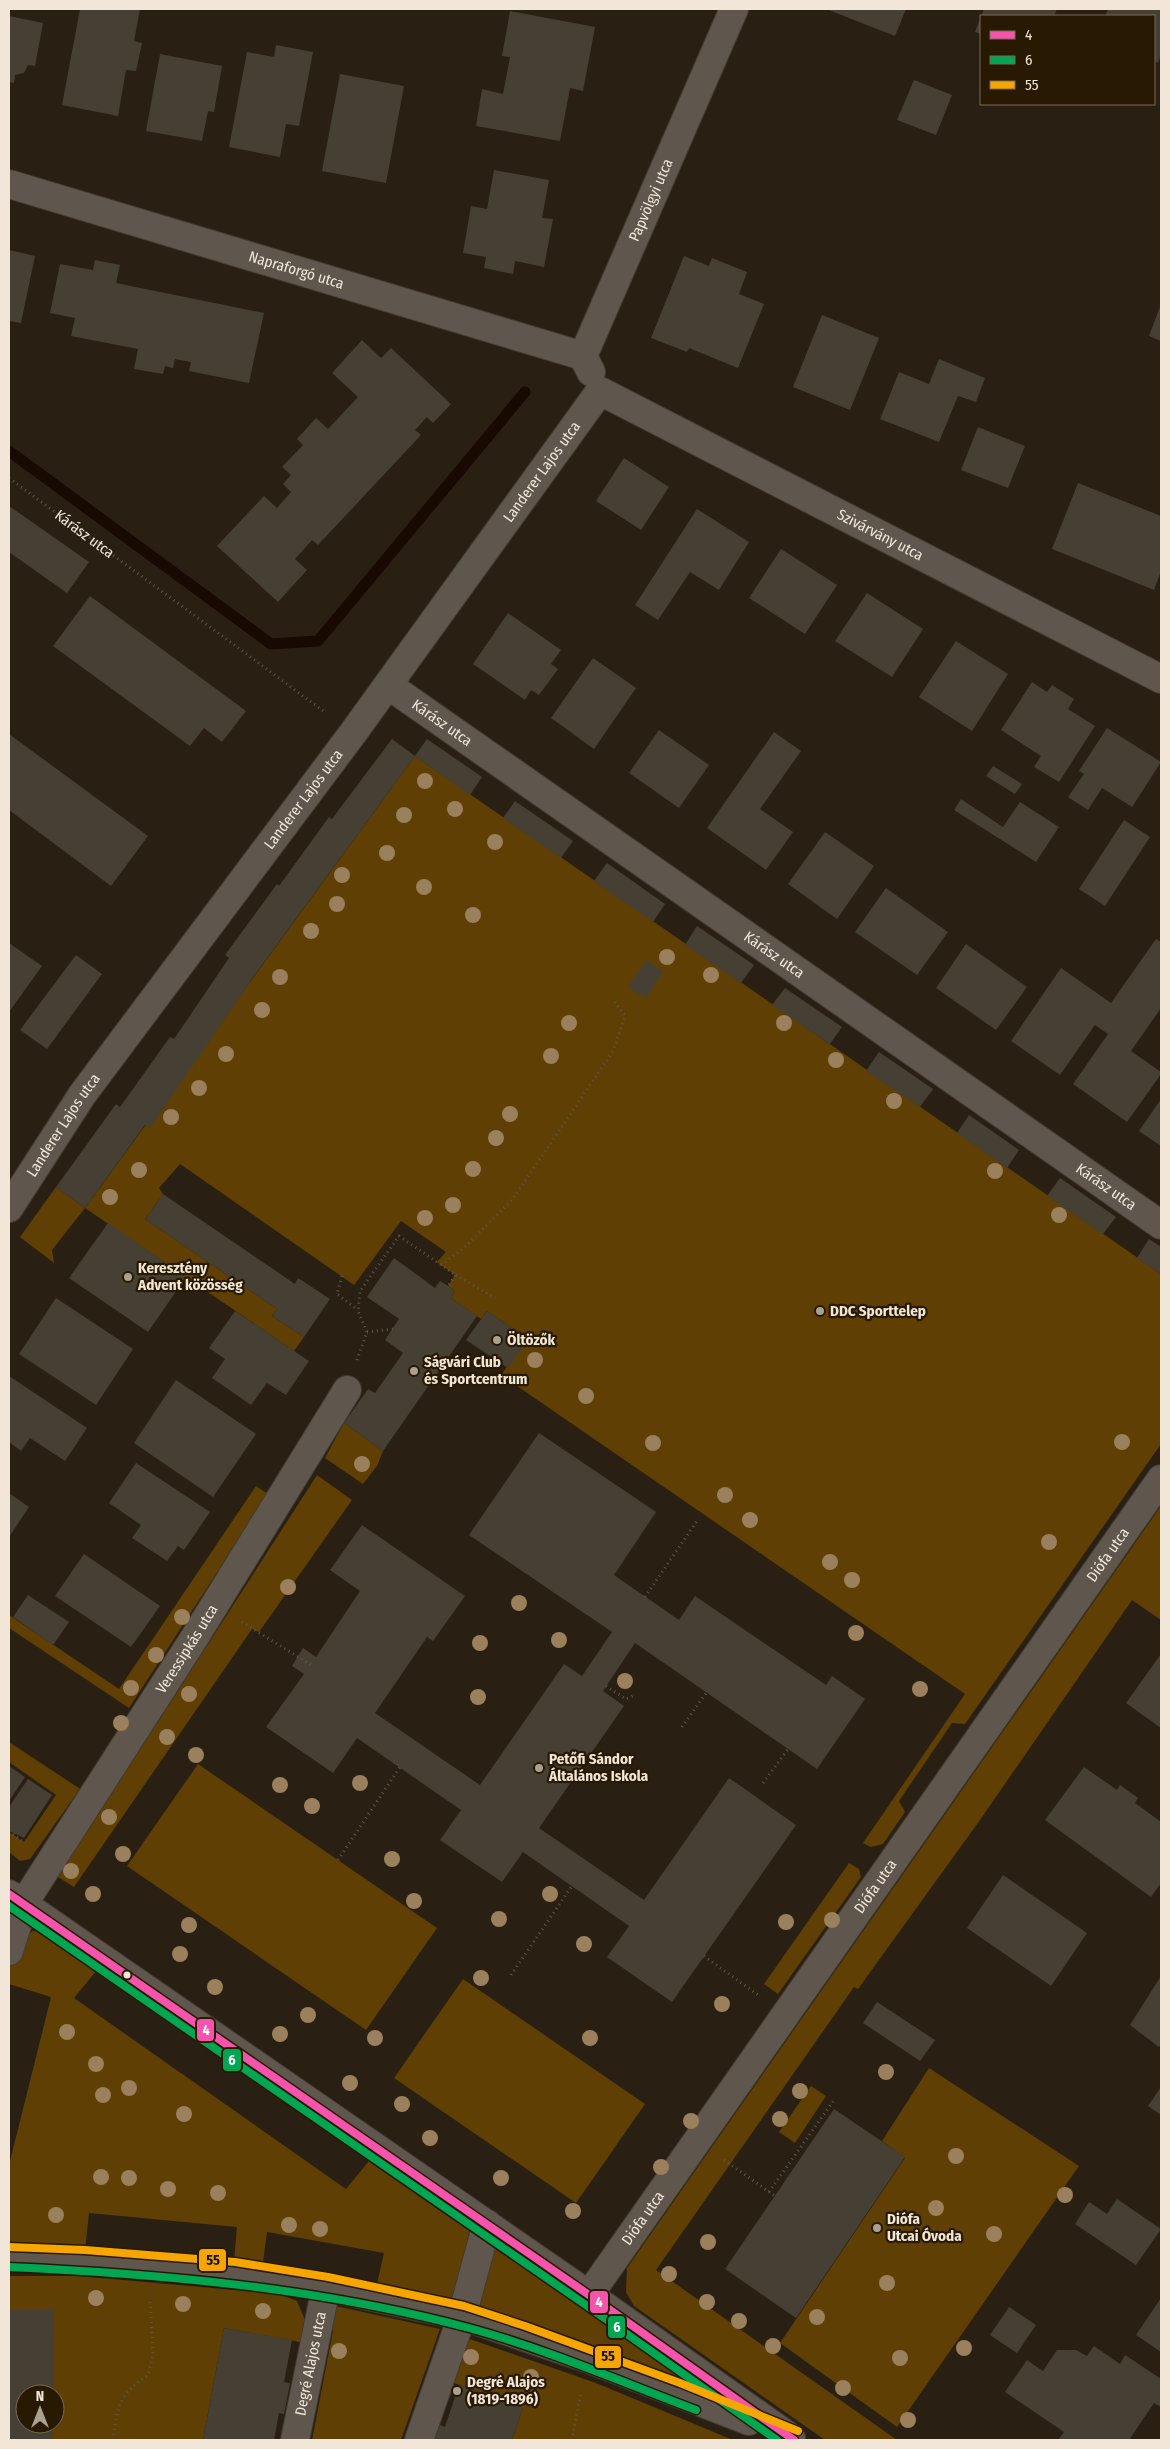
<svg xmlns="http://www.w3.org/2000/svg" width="1170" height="2449" font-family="'Fira Sans Condensed',sans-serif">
<rect width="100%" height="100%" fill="#292013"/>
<!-- green -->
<g fill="#5f3f03" fill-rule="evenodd">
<path d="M415,756L1161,1274V1444L965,1724L952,1723L899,1801L905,1812L883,1844L871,1847L863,1843L965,1694L501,1375L528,1339L487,1311L481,1319L451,1298L455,1291L448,1286L455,1275L437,1262L446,1252L401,1221L354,1285L180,1164L159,1188L163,1194L145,1219L277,1309L272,1316L304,1337L294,1351L85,1208L52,1250L54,1263L20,1237L56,1187L85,1208Z"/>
<path d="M344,1423L383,1451L377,1466L363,1484L325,1458Z"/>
<path d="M317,1475L352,1500L259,1632L252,1629L74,1887L58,1877Z"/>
<path d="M256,1486L268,1494L129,1708L9,1628V1615L119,1689Z"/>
<path d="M1161,1506V1620L1132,1600L980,1820L858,1989L854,1987L656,2270L897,2440H825L634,2306L626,2292L627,2268Z"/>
<path d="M9,1742L80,1789L30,1859L20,1861L9,1852V1832L24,1842L56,1795L9,1762Z"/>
<path d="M198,1764L437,1928L366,2030L127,1866Z"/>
<path d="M849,1863L859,1869L861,1877L778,1994L764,1984Z"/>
<path d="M33,1931L66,1932L106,1959L74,1998L346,2189L378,2150L690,2367L677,2392L374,2297L384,2253L267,2232L261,2277L233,2272L237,2227L89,2213L84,2260L9,2257V2165L51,1997L9,1984L10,1948Z"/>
<path d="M463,1979L645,2104L576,2203L394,2078Z"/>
<path d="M929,2068L1079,2166L897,2427L780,2343L905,2158L882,2141Z"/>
<path d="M811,2086L826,2096L795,2143L779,2132Z"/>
<path d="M9,2276H79L279,2294L297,2301L305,2320V2343L224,2328L203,2440H9ZM25,2394H55V2424H25Z"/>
<path d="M322,2303L440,2329L401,2440H312L333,2331L319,2320Z"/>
<path d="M464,2337L596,2383L733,2440H512L523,2407L448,2381Z"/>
</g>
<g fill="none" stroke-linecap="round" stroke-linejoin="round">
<!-- stream -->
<path stroke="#180902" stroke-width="11" d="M9,451L271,644L318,641L525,392"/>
</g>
<!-- building -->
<g fill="#463f33">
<path d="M80,9H140L134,41L142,43L136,71L126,70L118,116L62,105Z"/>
<path d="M826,9H906L895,36Z"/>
<path d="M984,9H1057L1054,16H981V34L975,32Z"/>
<path d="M1108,9H1161V54L1158,63L1154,61V16H1105Z"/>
<path d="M510,11L595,27L583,91L570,88L560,141L476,126L482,89L503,94L510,57L502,56Z"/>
<path d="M9,16L43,23L35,66L28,65L24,73L15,75L14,83L9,82Z"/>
<path d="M276,45L313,52L299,126L286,124L280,157L229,147L247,52L274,57Z"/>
<path d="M160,54L222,66L214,112L208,111L202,141L146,131Z"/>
<path d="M340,74L404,86L386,183L322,171Z"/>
<path d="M914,80L952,95L936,135L897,120Z"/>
<path d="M494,170L549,180L542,218L553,219L544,267L515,261L513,274L484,268L486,257L463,253L471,206L487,209Z"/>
<path d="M9,250L35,256L21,323L9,321Z"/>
<path d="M684,256L709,266L712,258L747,272L739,294L764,304L738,368L689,348L687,352L651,338Z"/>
<path d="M95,260L120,265L116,283L264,313L249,383L189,371L191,362L175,359L173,368L165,366L163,374L134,369L138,349L71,336L75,318L50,313L60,264L93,270Z"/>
<path d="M1161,304V341L1149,336Z"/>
<path d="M822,315L879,338L850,410L793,387Z"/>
<path d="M362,340L381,358L391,348L451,404L433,423L427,417L415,430L421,435L318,545L312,540L295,559L307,570L278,602L217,546L264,496L277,508L291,492L283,484L291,475L282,467L303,445L297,439L316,418L328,429L358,397L332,373Z"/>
<path d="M939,359L985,378L976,402L958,396L939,442L880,419L899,372L929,384Z"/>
<path d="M978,427L1025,446L1008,488L961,470Z"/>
<path d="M624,458L669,487L641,530L596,501Z"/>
<path d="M1078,483L1161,516V571L1154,590L1052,549Z"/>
<path d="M9,506L89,562L67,593L9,552Z"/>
<path d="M697,509L749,542L719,590L690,572L658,620L635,605Z"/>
<path d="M781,549L837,585L805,634L749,598Z"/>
<path d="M867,593L923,629L892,677L835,641Z"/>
<path d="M90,596L246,711L222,742L204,728L190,746L53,646Z"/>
<path d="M508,613L561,650L551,664L558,669L539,695L531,690L525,700L473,664Z"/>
<path d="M956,641L1008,674L972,731L919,697Z"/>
<path d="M593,658L636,688L594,749L551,718Z"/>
<path d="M1032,682L1047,692L1052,685L1074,699L1068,709L1095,726L1059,782L1034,767L1041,756L1001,730Z"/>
<path d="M1107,728L1161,762L1132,807L1102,788L1088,810L1068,797L1084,774L1079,771Z"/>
<path d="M659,730L709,765L679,808L629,773Z"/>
<path d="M774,732L801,751L760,809L793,832L766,870L707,828Z"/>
<path d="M9,734L148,836L111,886L9,810Z"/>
<path d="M392,739L415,756L254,976L150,1128L145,1125L85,1208L56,1187L116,1104L120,1107L170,1037L174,1039L229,958L225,955L277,884L279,886L329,817L332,819Z"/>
<path d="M427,739L482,777L470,795L415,756Z"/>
<path d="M993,766L1022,784L1015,794L986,776Z"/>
<path d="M961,799L1003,827L1020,802L1059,827L1036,862L954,810Z"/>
<path d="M515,801L573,841L561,858L503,818Z"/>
<path d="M1124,820L1150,837L1105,906L1079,889Z"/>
<path d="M825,832L874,866L837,919L788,884Z"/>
<path d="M607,863L665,904L653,922L594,881Z"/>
<path d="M886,888L948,932L917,975L855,932Z"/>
<path d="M697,926L754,965L741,983L685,945Z"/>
<path d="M1156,939L1161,942V1008L1131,1051L1161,1072V1074L1127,1122L1073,1084L1108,1034L1095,1025L1060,1075L1011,1041L1061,968L1111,1003Z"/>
<path d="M9,943L42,966L9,1012Z"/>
<path d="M966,944L1027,987L996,1030L936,988Z"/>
<path d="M76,955L102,974L47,1049L20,1030Z"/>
<path d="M646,960L663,972L646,998L628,987Z"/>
<path d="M785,988L842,1027L830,1044L772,1005Z"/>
<path d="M879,1052L933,1089L920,1107L866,1071Z"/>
<path d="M1161,1099V1146L1139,1131Z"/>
<path d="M969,1115L1019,1150L1007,1168L957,1133Z"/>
<path d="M1060,1178L1116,1217L1103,1234L1047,1196Z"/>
<path d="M163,1194L295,1284L298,1278L330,1299L304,1337L272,1316L277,1309L145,1219Z"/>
<path d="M108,1223L186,1277L148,1332L69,1278Z"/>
<path d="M1149,1239L1161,1247V1274L1137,1258Z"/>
<path d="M394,1258L435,1288L440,1281L448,1286L455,1291L451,1298L477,1316L383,1451L344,1423L368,1389L375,1393L403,1353L385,1340L399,1319L367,1297Z"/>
<path d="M56,1298L133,1349L96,1405L19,1354Z"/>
<path d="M235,1311L309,1361L286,1395L267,1383L251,1405L212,1378L225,1359L209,1348Z"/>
<path d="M487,1311L528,1339L508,1368L466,1340Z"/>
<path d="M9,1376L87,1428L65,1461L30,1438L21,1451L9,1442Z"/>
<path d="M176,1380L256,1434L213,1497L134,1443Z"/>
<path d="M539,1433L656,1512L614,1575L679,1620L695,1596L826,1685L832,1676L865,1699L817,1769L635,1643L603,1691L624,1706L539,1828L644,1900L729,1778L796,1825L672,2002L607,1957L629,1926L523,1852L502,1882L440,1840L461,1810L357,1738L333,1773L266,1727L304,1674L292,1666L303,1648L316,1657L360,1591L330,1570L362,1525L465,1596L433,1641L427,1637L375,1713L480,1785L564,1664L582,1676L612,1632L469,1535Z"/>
<path d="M136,1463L210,1512L184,1550L178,1546L167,1561L132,1538L141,1525L109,1503Z"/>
<path d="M9,1493L29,1507L9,1537Z"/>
<path d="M84,1554L160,1606L131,1647L55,1596Z"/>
<path d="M28,1595L69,1622L53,1645L13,1617Z"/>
<path d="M1161,1654V1728L1126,1703Z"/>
<path d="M9,1766L25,1777L9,1801Z"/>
<path d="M1084,1767L1117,1790L1120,1785L1138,1798L1135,1803L1161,1822V1883L1151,1897L1045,1820Z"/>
<path d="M28,1779L52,1795L24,1838L9,1831V1807Z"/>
<path d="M1003,1875L1087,1933L1051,1986L967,1928Z"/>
<path d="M1161,1976V2044L1159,2047L1130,2025Z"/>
<path d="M877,2002L935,2040L920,2061L863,2023Z"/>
<path d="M1161,2087V2115L1148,2106Z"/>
<path d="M834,2109L905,2157L796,2318L725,2269Z"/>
<path d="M1117,2199L1161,2229L1136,2265L1075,2224L1089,2202L1107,2214Z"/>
<path d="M1161,2298V2352L1136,2335Z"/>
<path d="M1009,2307L1036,2325L1017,2353L990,2335Z"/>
<path d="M9,2310H54L53,2394H25V2424H53L52,2440H9Z"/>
<path d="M224,2328L292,2340L284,2382L290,2383L284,2414L279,2413L274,2440H203Z"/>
<path d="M1094,2346L1120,2364L1125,2355L1161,2379V2407L1154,2403L1129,2440H1058L1064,2432L1005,2392L1027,2360L1043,2371L1057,2350H1076L1087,2356Z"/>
<path d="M459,2385L523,2407L512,2440H434L440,2425L445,2427Z"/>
</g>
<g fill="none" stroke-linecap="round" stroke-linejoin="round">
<defs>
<g id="minor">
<path id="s2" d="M9,184L583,356"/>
<path id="s3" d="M591,372L583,356L734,9"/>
<path id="s4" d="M600,391L1161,679"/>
<path id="s5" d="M388,685L1161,1225"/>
<path id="s6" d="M9,1208L82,1095L353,733L600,391"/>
<path d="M9,1894L589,2295L791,2438"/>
<path id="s7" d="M9,1951L24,1903L193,1640L347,1390"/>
<path d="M9,2257L84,2260L233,2272L326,2287L462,2316L586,2358L749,2421"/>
<path id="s8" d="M589,2295L1161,1479"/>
<path id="s9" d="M295,2440L326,2287"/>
<path d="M419,2440L462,2316L487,2224"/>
</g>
</defs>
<!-- minor casing -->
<use href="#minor" stroke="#423b32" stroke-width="30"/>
<!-- path -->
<g stroke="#5f574e" stroke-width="3" stroke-dasharray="1 4" stroke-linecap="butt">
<path id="s1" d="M9,478L326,713"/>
<path d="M441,1265L463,1249L513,1199L613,1051L625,1016L614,1001"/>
<path d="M456,1275L495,1298"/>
<path d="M342,1276L337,1294L358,1310"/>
<path d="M367,1332L393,1329"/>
<path d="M357,1360L367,1332L358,1311L360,1291L399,1236L456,1275L448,1286"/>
<path d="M645,1597L697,1521"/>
<path d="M242,1622L311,1665"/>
<path d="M606,1686L626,1699L635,1695"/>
<path d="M682,1727L706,1693"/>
<path d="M763,1783L788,1749"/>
<path d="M9,1831L23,1842"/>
<path d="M338,1860L400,1767"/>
<path d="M704,1956L758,1995"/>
<path d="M511,1975L572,1886"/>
<path d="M724,2160L775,2196"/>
<path d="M769,2192L834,2100"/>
<path d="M113,2440C117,2407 119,2394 148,2375L153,2355L150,2299"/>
<path d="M572,2440L581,2391"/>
</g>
<!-- minor -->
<use href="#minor" stroke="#5f574d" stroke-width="28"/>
<defs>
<path id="bus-1" d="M9,1894L589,2295L794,2440"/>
<g id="bus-2">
<path d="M9,1906L583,2303L777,2440"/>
<path d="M9,2267C163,2274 319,2288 469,2328C546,2349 622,2382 696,2410"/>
</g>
<path id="bus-3" d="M9,2247L85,2250L235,2262L328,2277L464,2306L525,2326L680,2383L798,2431"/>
</defs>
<!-- bus-1 casing -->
<use href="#bus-1" stroke="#281902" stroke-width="11"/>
<!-- bus-2 casing -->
<use href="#bus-2" stroke="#281902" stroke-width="11"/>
<!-- bus-3 casing -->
<use href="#bus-3" stroke="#281902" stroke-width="11"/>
<!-- bus-1 -->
<use href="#bus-1" stroke="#f653ac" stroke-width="8"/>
<!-- bus-2 -->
<use href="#bus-2" stroke="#00a651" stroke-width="8"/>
<!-- bus-3 -->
<use href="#bus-3" stroke="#f7a600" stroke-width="8"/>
</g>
<!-- trees -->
<g fill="#9a805c">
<circle cx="425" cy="781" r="8"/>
<circle cx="455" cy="809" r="8"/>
<circle cx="404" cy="815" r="8"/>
<circle cx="495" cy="842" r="8"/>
<circle cx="387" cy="853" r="8"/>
<circle cx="342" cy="875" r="8"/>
<circle cx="424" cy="887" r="8"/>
<circle cx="337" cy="904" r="8"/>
<circle cx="473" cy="915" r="8"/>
<circle cx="311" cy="931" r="8"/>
<circle cx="667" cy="957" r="8"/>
<circle cx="711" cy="975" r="8"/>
<circle cx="280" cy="977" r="8"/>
<circle cx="262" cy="1010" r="8"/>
<circle cx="569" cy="1023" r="8"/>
<circle cx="784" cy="1023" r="8"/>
<circle cx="226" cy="1054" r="8"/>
<circle cx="551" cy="1056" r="8"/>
<circle cx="836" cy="1060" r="8"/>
<circle cx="199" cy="1088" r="8"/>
<circle cx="894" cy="1101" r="8"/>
<circle cx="510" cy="1114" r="8"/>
<circle cx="171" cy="1117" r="8"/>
<circle cx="496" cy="1138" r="8"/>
<circle cx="473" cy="1169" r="8"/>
<circle cx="139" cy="1170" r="8"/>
<circle cx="995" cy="1171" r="8"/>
<circle cx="110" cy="1197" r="8"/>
<circle cx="453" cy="1205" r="8"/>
<circle cx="1059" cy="1215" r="8"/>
<circle cx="425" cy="1218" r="8"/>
<circle cx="535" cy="1360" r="8"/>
<circle cx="586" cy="1396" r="8"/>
<circle cx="1122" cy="1442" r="8"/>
<circle cx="653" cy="1443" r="8"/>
<circle cx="362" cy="1464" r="8"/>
<circle cx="725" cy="1495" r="8"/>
<circle cx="750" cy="1520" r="8"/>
<circle cx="1049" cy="1542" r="8"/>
<circle cx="830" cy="1562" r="8"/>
<circle cx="852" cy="1580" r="8"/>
<circle cx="288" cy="1587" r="8"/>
<circle cx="519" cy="1603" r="8"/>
<circle cx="182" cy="1617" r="8"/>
<circle cx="856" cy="1633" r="8"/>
<circle cx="559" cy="1640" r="8"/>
<circle cx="480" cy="1643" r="8"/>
<circle cx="156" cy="1655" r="8"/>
<circle cx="625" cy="1681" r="8"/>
<circle cx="131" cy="1688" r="8"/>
<circle cx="920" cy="1689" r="8"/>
<circle cx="189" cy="1694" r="8"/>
<circle cx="478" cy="1697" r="8"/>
<circle cx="121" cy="1723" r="8"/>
<circle cx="167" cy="1737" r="8"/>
<circle cx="196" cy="1755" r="8"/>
<circle cx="360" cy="1783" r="8"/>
<circle cx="280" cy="1785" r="8"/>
<circle cx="312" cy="1806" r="8"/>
<circle cx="109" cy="1817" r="8"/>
<circle cx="123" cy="1854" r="8"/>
<circle cx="392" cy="1859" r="8"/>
<circle cx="71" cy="1871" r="8"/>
<circle cx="93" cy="1894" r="8"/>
<circle cx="550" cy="1894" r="8"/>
<circle cx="414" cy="1901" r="8"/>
<circle cx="499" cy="1919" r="8"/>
<circle cx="832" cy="1920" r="8"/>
<circle cx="786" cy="1922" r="8"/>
<circle cx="189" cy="1925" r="8"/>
<circle cx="584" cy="1944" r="8"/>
<circle cx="180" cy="1954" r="8"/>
<circle cx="481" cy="1978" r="8"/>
<circle cx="215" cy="1987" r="8"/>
<circle cx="722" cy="2004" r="8"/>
<circle cx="308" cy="2015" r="8"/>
<circle cx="67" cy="2032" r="8"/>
<circle cx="280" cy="2034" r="8"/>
<circle cx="375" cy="2038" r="8"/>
<circle cx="590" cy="2038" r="8"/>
<circle cx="96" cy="2064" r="8"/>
<circle cx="886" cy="2072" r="8"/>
<circle cx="350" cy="2083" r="8"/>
<circle cx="129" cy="2088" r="8"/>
<circle cx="800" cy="2091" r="8"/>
<circle cx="103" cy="2095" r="8"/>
<circle cx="402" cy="2104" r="8"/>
<circle cx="184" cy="2114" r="8"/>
<circle cx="780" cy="2119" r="8"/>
<circle cx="691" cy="2121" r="8"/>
<circle cx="430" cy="2138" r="8"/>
<circle cx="956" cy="2156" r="8"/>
<circle cx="661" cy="2167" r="8"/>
<circle cx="101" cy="2177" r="8"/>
<circle cx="129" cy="2178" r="8"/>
<circle cx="501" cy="2178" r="8"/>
<circle cx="168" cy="2189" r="8"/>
<circle cx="218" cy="2193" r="8"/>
<circle cx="1065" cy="2195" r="8"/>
<circle cx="936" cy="2208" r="8"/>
<circle cx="573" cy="2211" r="8"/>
<circle cx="56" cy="2215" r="8"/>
<circle cx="289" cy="2225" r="8"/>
<circle cx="320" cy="2229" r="8"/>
<circle cx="994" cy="2234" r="8"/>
<circle cx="708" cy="2242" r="8"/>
<circle cx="669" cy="2274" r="8"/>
<circle cx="887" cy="2283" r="8"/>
<circle cx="96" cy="2298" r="8"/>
<circle cx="707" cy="2302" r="8"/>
<circle cx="183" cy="2304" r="8"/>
<circle cx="263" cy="2311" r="8"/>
<circle cx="817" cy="2317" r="8"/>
<circle cx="739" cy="2321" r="8"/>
<circle cx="773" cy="2346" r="8"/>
<circle cx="964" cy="2348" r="8"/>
<circle cx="339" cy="2351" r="8"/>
<circle cx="471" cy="2357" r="8"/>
<circle cx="900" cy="2358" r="8"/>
<circle cx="531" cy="2377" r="8"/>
<circle cx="843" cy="2388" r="8"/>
<circle cx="908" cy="2420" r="8"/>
</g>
<!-- markers -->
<g fill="#aba193" stroke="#281902" stroke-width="2">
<circle cx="128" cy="1277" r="5"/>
<circle cx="820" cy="1311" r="5"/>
<circle cx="497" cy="1340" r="5"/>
<circle cx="414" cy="1371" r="5"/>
<circle cx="539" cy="1768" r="5"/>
<circle cx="877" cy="2228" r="5"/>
<circle cx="457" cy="2391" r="5"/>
</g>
<circle fill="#f1e6d8" stroke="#281902" stroke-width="2" cx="127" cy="1975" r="4.5"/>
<g text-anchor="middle" stroke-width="4.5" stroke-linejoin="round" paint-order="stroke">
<!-- street labels -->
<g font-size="15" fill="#f1e6d8" stroke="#281902">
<text dy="5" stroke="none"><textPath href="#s3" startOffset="188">Papvölgyi utca</textPath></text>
<text dy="5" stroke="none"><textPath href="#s2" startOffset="300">Napraforgó utca</textPath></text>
<text dy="5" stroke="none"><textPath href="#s6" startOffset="909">Landerer Lajos utca</textPath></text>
<text dy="5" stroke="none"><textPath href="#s1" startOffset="94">Kárász utca</textPath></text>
<text dy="5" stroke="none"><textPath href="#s4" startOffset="315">Szivárvány utca</textPath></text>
<text dy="5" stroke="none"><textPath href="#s5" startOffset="66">Kárász utca</textPath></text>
<text dy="5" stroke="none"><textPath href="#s6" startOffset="504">Landerer Lajos utca</textPath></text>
<text dy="5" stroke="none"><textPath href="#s5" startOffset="471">Kárász utca</textPath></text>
<text dy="5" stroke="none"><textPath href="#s6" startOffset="99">Landerer Lajos utca</textPath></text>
<text dy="5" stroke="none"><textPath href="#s5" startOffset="876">Kárász utca</textPath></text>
<text dy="5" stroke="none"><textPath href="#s8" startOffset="904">Diófa utca</textPath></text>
<text dy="5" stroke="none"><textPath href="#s7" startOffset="352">Veressipkás utca</textPath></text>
<text dy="5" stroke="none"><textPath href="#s8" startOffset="499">Diófa utca</textPath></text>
<text dy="5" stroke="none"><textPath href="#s8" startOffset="94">Diófa utca</textPath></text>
<text dy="5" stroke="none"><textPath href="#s9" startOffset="78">Degré Alajos utca</textPath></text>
</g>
<!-- poi labels -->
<g font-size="15" font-weight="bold" fill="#f1e6d8" stroke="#281902" text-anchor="start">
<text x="138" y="1273">Keresztény<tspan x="138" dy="17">Advent közösség</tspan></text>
<text x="830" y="1316">DDC Sporttelep</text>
<text x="507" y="1345">Öltözők</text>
<text x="424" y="1367">Ságvári Club<tspan x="424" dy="17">és Sportcentrum</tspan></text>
<text x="549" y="1764">Petőfi Sándor<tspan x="549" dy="17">Általános Iskola</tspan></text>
<text x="887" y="2224">Diófa<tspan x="887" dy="17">Utcai Óvoda</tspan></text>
<text x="467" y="2387">Degré Alajos<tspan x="467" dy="17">(1819-1896)</tspan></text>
</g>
</g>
<g stroke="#281902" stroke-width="2">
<rect x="196" y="2018" width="19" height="24" rx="5" fill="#f653ac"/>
<rect x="222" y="2048" width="20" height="24" rx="5" fill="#00a651"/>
<rect x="198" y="2248" width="29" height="24" rx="5" fill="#f7a600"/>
<rect x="589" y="2290" width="20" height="24" rx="5" fill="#f653ac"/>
<rect x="607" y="2315" width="19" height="24" rx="5" fill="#00a651"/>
<rect x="594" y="2345" width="28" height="24" rx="5" fill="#f7a600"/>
</g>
<g font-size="14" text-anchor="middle" font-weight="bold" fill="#fff">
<text x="206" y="2035">4</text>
<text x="232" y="2065">6</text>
<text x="599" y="2307">4</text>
<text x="617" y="2332">6</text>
</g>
<g font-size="14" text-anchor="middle" font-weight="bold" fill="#111">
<text x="213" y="2265">55</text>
<text x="608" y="2361">55</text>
</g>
<!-- border -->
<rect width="1170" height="2449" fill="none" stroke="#f1e6d8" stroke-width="20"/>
<!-- legend -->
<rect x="980" y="15" width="175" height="90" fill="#281902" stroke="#786b58"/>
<rect x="990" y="31" width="25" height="8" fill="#f653ac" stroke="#786b58"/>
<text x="1025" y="40" font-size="15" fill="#f1e6d8">4</text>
<rect x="990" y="56" width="25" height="8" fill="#00a651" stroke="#786b58"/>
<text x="1025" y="65" font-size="15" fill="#f1e6d8">6</text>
<rect x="990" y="81" width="25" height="8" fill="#f7a600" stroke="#786b58"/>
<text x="1025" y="90" font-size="15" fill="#f1e6d8">55</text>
<!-- north arrow -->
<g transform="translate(40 2409)"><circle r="24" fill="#281902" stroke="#786b58"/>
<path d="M0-4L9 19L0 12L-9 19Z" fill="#aba193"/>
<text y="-8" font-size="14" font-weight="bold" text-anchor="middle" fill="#f1e6d8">N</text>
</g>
</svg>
